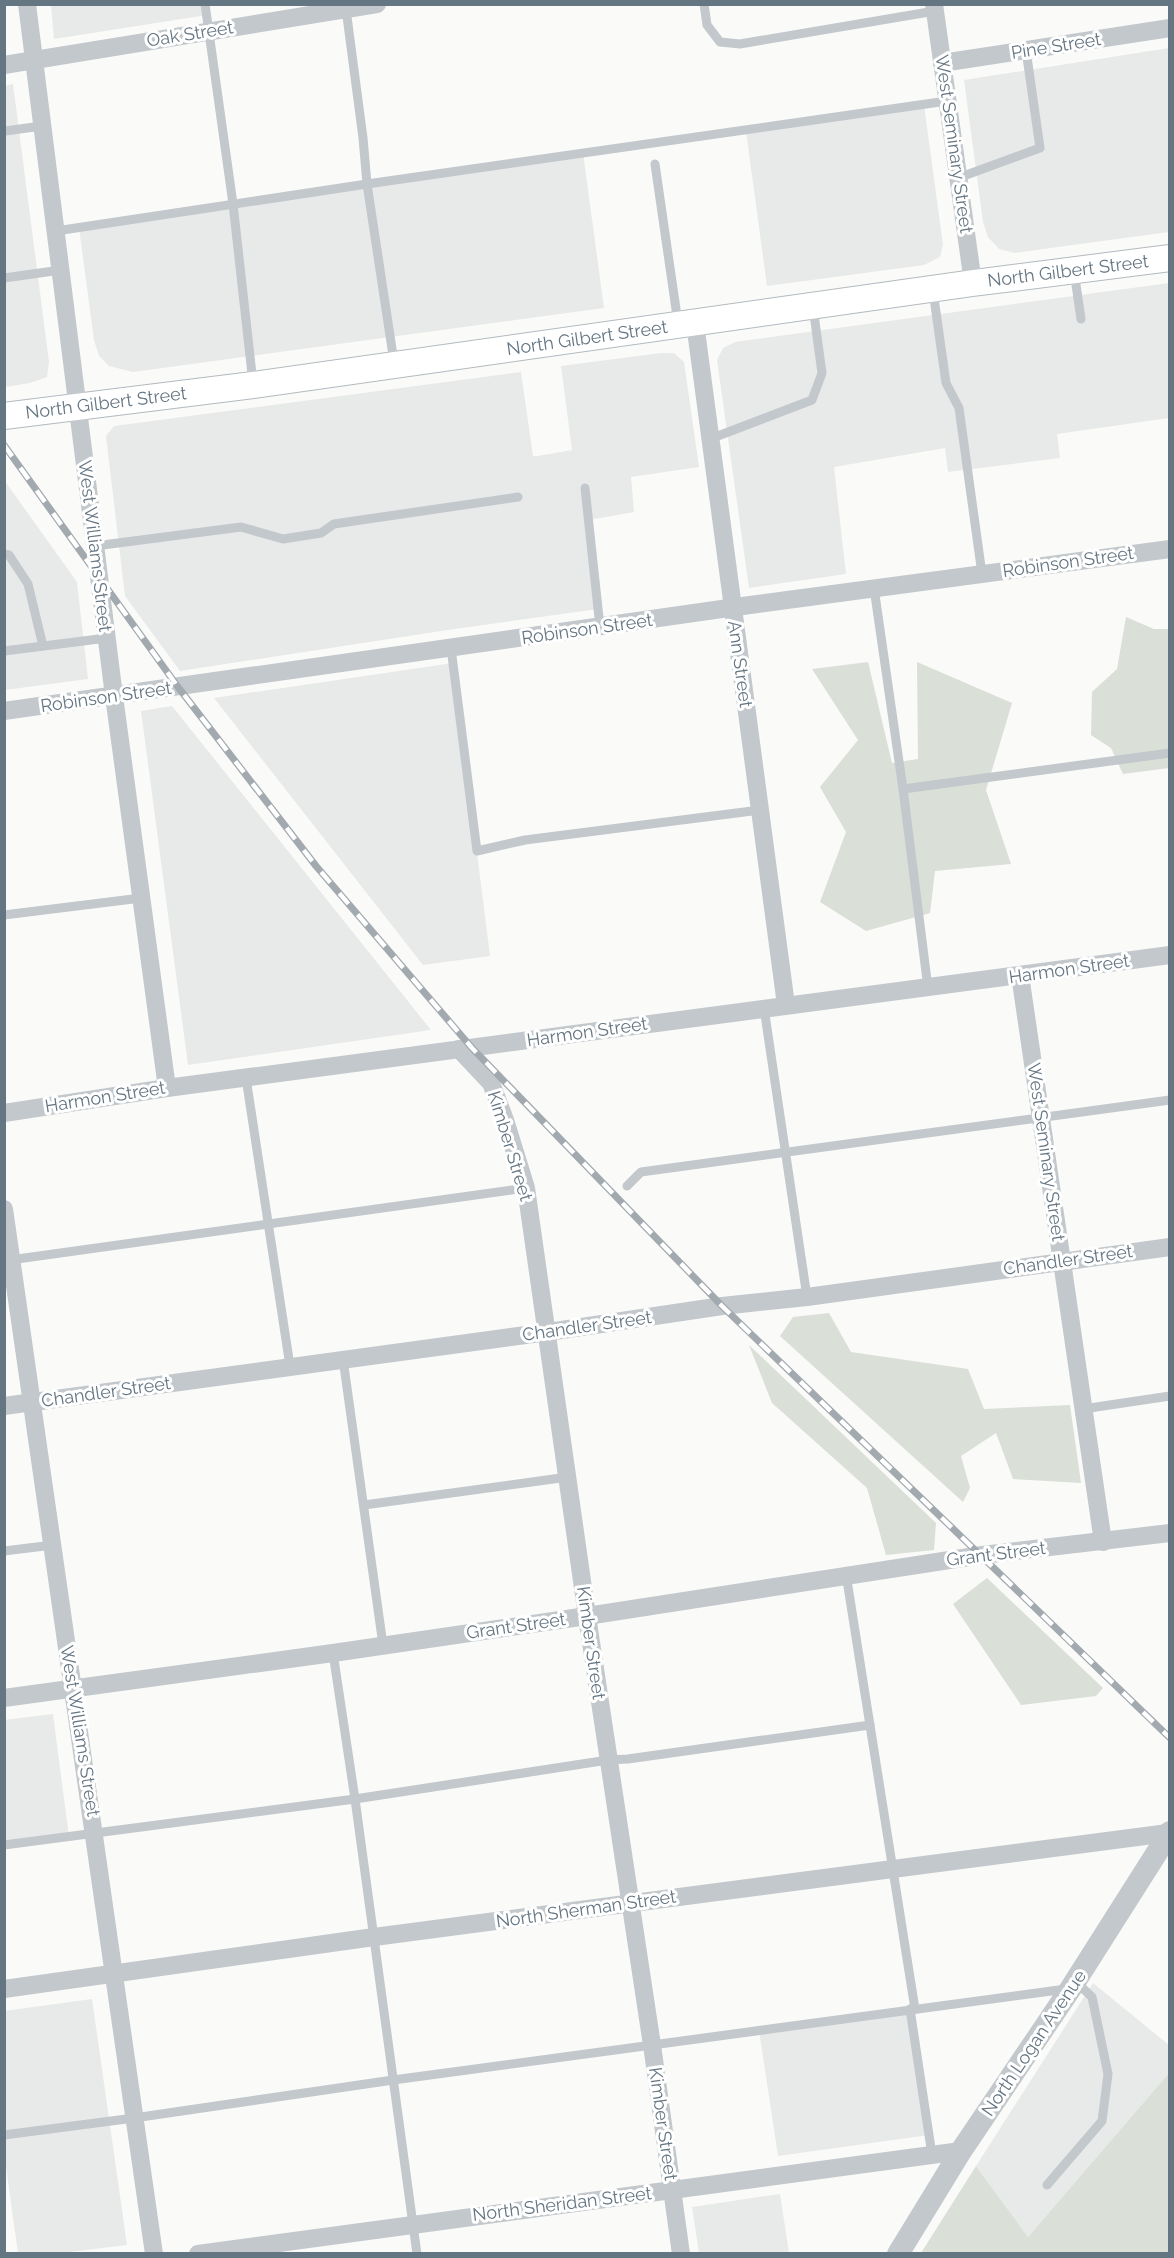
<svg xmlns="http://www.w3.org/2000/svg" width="1174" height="2258" font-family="Raleway,sans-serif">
<rect width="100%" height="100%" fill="#fafaf8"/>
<!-- built -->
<g fill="#e8e9e9">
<path d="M51,5H205L207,15L54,39Z"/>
<path d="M1169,48V232L1015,253L999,249L988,237L983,222L964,80Z"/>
<path d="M13,84L49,362L47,377L30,383L5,387L4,86Z"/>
<path d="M924,105L943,245L940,257L924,265L767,286L746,131Z"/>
<path d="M583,153L604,308L133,372L109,366L99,356L94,340L79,228Z"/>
<path d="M1169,283V418L1057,434L1060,458L948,472L945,448L834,467L846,574L749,588L717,360L723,348L735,342Z"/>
<path d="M661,353H674L684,362L699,467L631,477L634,512L589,520L598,609L441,631L180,671L125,596L106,436L114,426L521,372L533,456H538L572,450L561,366Z"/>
<path d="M4,480L77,582L88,679L5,690Z"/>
<path d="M453,663L490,956L423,965L214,698Z"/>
<path d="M172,706L431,1030L188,1065L141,711Z"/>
<path d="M53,1714L69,1837L5,1845L4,1720Z"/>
<path d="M1093,1983L1169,2045V2073L1028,2237L976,2166Z"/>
<path d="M92,1999L127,2245L61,2253H18L4,2153V2011Z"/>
<path d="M910,2009L929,2135L778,2156L759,2030Z"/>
<path d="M780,2194L789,2253H699L692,2207Z"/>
</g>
<!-- green -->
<g fill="#dadfd7">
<path d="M1126,617L1154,629H1169V768L1123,774L1111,748L1091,735L1092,692L1117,669Z"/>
<path d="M868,662L892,763L918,759L917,662L1012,703L986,790L1011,864L935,871L930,913L866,931L820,902L846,832L820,787L858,740L812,669Z"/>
<path d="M829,1313L851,1352L968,1369L984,1409L1070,1405L1081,1483L1013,1479L996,1433L961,1456L970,1488L963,1502L780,1336L793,1317Z"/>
<path d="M749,1345L936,1523L934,1550L886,1555L867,1488L772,1403Z"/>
<path d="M987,1578L1103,1688L1096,1696L1021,1705L953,1604Z"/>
<path d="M1169,2073V2253H921L976,2166L1028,2237Z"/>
</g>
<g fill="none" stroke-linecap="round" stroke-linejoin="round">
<defs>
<path id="secondary" d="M4,416L253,385L973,283L1170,258"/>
</defs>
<!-- secondary casing -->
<use href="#secondary" stroke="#b3babf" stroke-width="28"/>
<!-- service -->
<g stroke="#c3c8cc" stroke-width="9">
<path d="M205,4L233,204L253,383"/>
<path d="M704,4L707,25L720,42L740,44L935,11"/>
<path d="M346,9L363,138L367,184L394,362"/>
<path d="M5,131L42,126"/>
<path d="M655,164L678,323"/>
<path d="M958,178L1040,148L1026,50"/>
<path d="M56,231L367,184L947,101"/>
<path d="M1074,271L1081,319"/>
<path d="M4,278L61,270"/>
<path d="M933,291L946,383L959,408L982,574"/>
<path d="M710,439L812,400L822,373L813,307"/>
<path d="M585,488L600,627"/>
<path d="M95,546L241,527L283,539L321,533L334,524L518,497"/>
<path d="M4,554L9,555L28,584L43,646"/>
<path d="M874,588L903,789L928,988"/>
<path d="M451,648L477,851L525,840L760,810"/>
<path d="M4,651L107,638"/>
<path d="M903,789L1170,753"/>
<path d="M4,915L141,898"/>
<path d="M764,1008L807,1297"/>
<path d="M246,1078L290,1366"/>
<path d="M627,1186L641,1172L1170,1100"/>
<path d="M10,1260L526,1188"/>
<path d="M343,1359L383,1645"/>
<path d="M1083,1409L1170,1396"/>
<path d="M364,1505L568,1477"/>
<path d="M4,1551L53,1545"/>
<path d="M846,1574L915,2009"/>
<path d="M333,1653L355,1799L417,2254"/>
<path d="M4,1845L355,1799L608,1760L628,1759L870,1725"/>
<path d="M910,2009L932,2155"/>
<path d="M4,2135L134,2118L393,2080L1066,1989"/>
<path d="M1047,2185L1102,2121L1108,2074L1092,1997L1075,1981"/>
</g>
<!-- minor -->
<g stroke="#c3c8cc" stroke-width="18">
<path d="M27,4L114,696L167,1088"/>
<path d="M934,4L973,283"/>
<path d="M942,63L1170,28"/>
<path d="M4,65L377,4"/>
<path d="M695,323L786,1005"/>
<path d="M4,711L750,605L1170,549"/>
<path d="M1020,975L1103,1542"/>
<path d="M459,1049L491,1083L505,1120L526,1188L587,1616L652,2045L681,2254"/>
<path d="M4,1113L167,1088L1170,955"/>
<path d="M4,1209L154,2254"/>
<path d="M4,1406L548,1332L722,1306L807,1297L1170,1247"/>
<path d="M4,1698L333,1653L587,1616L982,1555L1170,1533"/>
<path d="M4,1989L374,1937L1168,1833"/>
<path d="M198,2254L961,2151"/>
</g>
<!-- tertiary -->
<path stroke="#c3c8cc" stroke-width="22" d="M898,2254L961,2151L1071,1988L1170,1832"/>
<!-- secondary -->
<use href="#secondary" stroke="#fff" stroke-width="26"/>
<defs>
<path id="rail" d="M4,445L178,687L316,866L472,1048L722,1306L1170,1738"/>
</defs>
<!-- rail casing -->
<use href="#rail" stroke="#a2aab0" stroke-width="7"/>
<!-- rail -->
<use href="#rail" stroke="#fff" stroke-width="4.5" stroke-dasharray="14" stroke-linecap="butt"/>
</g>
<g text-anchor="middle" stroke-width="6" stroke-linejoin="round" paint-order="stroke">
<!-- street labels -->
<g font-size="18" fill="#657683" stroke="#fff">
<text transform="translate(190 34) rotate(-9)" y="6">Oak Street</text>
<text transform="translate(1056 46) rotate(-9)" y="6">Pine Street</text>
<text transform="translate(954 144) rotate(82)" y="6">West Seminary Street</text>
<text transform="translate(1068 271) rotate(-7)" y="6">North Gilbert Street</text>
<text transform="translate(587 338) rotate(-8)" y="6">North Gilbert Street</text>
<text transform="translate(106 403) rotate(-7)" y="6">North Gilbert Street</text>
<text transform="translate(95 546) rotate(83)" y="6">West Williams Street</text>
<text transform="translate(1068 562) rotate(-8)" y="6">Robinson Street</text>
<text transform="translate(587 629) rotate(-8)" y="6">Robinson Street</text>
<text transform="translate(740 664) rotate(82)" y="6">Ann Street</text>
<text transform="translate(106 697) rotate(-8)" y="6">Robinson Street</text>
<text transform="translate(1069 969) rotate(-8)" y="6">Harmon Street</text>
<text transform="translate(587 1032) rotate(-8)" y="6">Harmon Street</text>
<text transform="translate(105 1097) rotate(-9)" y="6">Harmon Street</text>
<text transform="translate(510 1146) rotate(73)" y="6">Kimber Street</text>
<text transform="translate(1046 1152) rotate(82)" y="6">West Seminary Street</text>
<text transform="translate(1068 1260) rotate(-8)" y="6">Chandler Street</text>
<text transform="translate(587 1326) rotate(-8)" y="6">Chandler Street</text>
<text transform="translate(106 1392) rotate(-8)" y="6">Chandler Street</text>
<text transform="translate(996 1554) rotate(-7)" y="6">Grant Street</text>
<text transform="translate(516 1626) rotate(-8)" y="6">Grant Street</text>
<text transform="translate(591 1643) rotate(82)" y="6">Kimber Street</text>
<text transform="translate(80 1731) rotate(81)" y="6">West Williams Street</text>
<text transform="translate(586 1909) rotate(-8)" y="6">North Sherman Street</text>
<text transform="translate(1034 2043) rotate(-56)" y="6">North Logan Avenue</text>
<text transform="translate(663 2124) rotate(82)" y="6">Kimber Street</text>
<text transform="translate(562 2204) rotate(-7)" y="6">North Sheridan Street</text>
</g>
</g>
<!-- border -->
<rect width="1174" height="2258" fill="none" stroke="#657683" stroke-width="12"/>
</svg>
